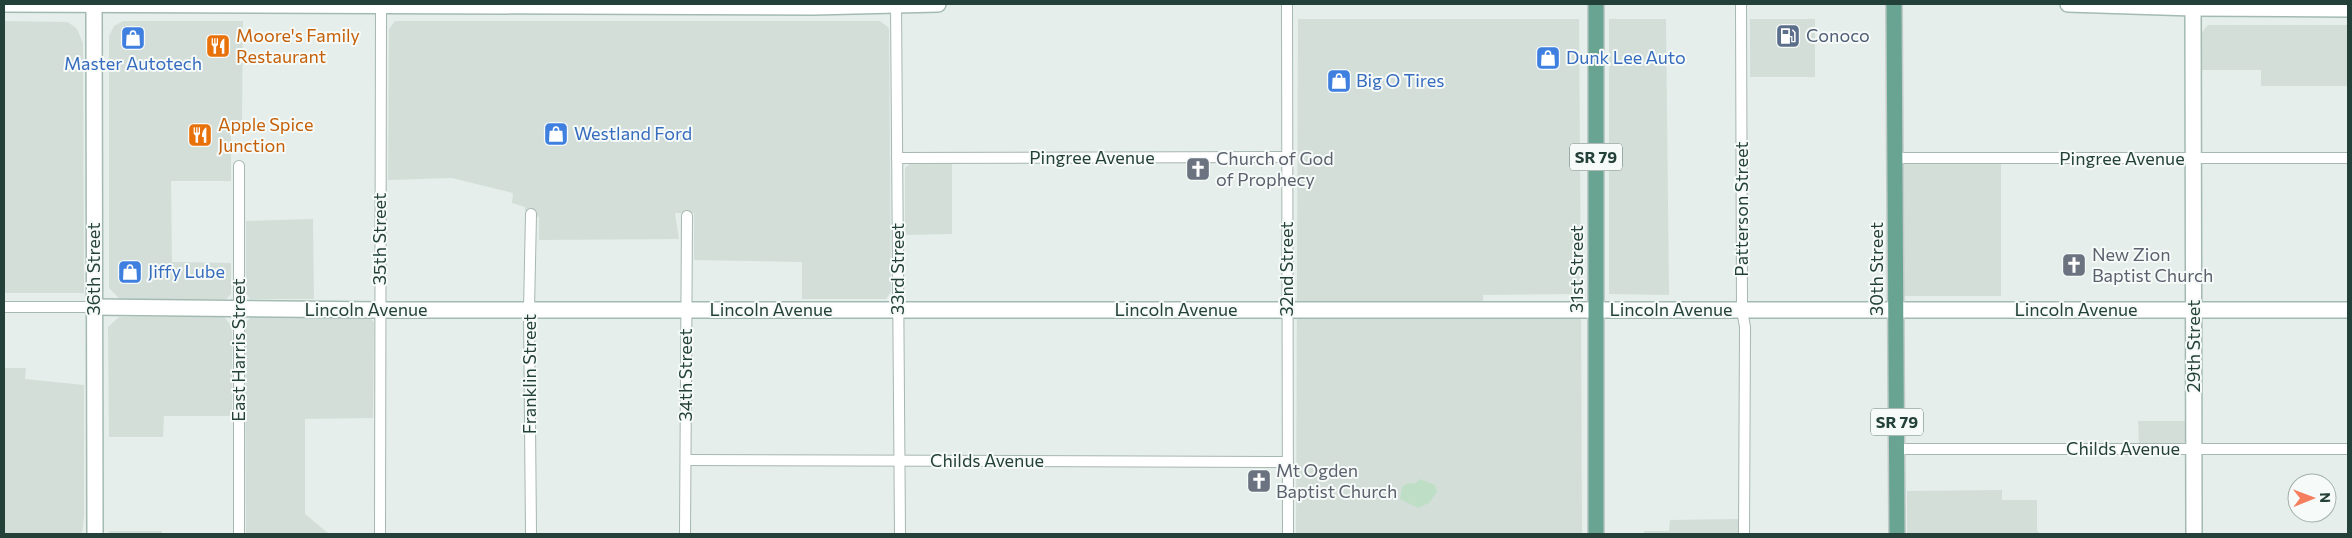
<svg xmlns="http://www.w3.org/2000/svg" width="2352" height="538" font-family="Commissioner,sans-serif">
<rect width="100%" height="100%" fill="#e5eeea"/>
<!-- built -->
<g fill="#d3ded9">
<path d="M1298,19H1579L1581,294L1483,295V314L1581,316L1582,534H1296Z"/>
<path d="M1609,19H1666L1669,295L1609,294Z"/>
<rect x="1750" y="19" width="65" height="58"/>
<path d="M4,21L68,22L77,29L83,43L84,293H4Z"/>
<path d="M123,21H243L242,124H231V181H171L172,262L231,263V294L226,299H120L109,288V36L114,26Z"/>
<path d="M395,21H880L889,28L891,292L886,299H802V262L694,260V213H675L679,239L539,240V217L525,211V207L512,203L513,193L452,178L388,180L389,29Z"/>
<path d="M2208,25H2348V86H2261V70H2202V32Z"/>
<path d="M911,163H952V234L905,235V168Z"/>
<path d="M2001,163V296H1901V164Z"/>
<path d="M313,219L314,299H250L246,293V221Z"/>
<path d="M119,317H224L231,325L232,333V416H164L163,437H109L108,327Z"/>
<path d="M251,317H369L374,322L373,418L305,419V514L329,534H246L245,327L246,322Z"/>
<path d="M4,368H26L25,379L84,385V516L82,534H4Z"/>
<path d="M2138,421H2185V442L2183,444L2139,445Z"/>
<path d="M2002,490V500H2037V530L2040,534H1907V491Z"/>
<path d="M1739,519V534H1644V531H1669L1670,520Z"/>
<rect x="109" y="531" width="53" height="3"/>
</g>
<!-- green -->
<path fill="#bedfc6" d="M1420,479L1435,485L1437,492L1429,503L1418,508L1400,499L1402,487L1406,484L1416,483Z"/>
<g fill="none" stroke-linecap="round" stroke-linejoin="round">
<defs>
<g id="street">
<path d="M896,4L900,534"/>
<path d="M1287,4L1288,534"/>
<path d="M1741,4L1742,310L1745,327L1744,534"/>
<path d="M897,158L1287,157"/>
<path d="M1895,158H2348"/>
<path d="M4,307H94"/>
<path d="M1897,449H2348"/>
<path d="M686,460L1288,462"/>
<path d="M239,534V166"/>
<path d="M380,534L381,4"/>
<path d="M531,534L529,310L531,214"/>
<path d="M685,534L687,216"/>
</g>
<g id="secondary">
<path d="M4,4L813,7L938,4"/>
<path d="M94,4L95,534"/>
<path d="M2068,4L2193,8L2348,9"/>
<path d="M2193,8L2194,534"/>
<path d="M94,307L380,310H2348"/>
</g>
<g id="primary">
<path d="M1894,4L1897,534"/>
<path d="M1596,534V4"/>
</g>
</defs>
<!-- street casing -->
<use href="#street" stroke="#a7b7b1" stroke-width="12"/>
<!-- secondary casing -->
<use href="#secondary" stroke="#a3bab2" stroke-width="18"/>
<!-- primary casing -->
<use href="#primary" stroke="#c1cac7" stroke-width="18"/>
<!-- street -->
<use href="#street" stroke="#fff" stroke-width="10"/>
<!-- secondary -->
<use href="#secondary" stroke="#fff" stroke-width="15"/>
<!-- primary -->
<use href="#primary" stroke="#69a493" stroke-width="15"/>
</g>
<!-- icons -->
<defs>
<symbol id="fuel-square" viewBox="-11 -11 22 22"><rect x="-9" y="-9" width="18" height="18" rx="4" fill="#5c6f8a" stroke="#f6faf8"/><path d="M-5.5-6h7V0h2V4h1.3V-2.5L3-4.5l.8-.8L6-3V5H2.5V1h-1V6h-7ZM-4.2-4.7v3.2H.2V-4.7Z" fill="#fff"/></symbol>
<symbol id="shop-square" viewBox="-11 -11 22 22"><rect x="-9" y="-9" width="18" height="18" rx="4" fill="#3f7fe0" stroke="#f6faf8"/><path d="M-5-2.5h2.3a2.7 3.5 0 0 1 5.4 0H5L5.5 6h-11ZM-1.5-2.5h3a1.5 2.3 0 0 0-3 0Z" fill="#fff"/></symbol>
<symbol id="restaurant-square" viewBox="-11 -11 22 22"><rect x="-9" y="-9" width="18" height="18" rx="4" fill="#e8710a" stroke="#f6faf8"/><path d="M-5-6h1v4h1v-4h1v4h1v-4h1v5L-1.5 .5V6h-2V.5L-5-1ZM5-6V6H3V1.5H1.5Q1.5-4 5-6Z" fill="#fff"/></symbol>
<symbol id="church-square" viewBox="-11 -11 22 22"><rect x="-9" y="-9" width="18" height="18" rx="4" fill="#6b7280" stroke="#f6faf8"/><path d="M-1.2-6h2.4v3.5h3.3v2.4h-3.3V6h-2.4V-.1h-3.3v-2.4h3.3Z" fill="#fff"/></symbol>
</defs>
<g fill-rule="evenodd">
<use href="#fuel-square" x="1774" y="22" width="28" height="28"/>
<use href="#shop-square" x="119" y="24" width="28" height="28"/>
<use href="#restaurant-square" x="204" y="32" width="28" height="28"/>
<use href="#shop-square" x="1534" y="44" width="28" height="28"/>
<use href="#shop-square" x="1325" y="67" width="28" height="28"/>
<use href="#shop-square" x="542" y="120" width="28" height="28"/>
<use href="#restaurant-square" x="186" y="121" width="28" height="28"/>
<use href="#church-square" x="1184" y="155" width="28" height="28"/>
<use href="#church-square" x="2060" y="251" width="28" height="28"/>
<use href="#shop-square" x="116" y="258" width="28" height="28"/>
<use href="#church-square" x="1245" y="467" width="28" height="28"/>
</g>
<g text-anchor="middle" stroke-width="4" stroke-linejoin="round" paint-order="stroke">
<!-- shield labels -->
<g fill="#f6faf8" stroke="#627872" stroke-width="1">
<rect x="1570" y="143.5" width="52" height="27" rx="4"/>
<rect x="1871" y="408.5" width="52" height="27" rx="4"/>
</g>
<g font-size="16" font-weight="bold" fill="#234138">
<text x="1596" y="163">SR 79</text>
<text x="1897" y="428">SR 79</text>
</g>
<!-- food labels -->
<g font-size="18" fill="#c56008" stroke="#f6faf8" text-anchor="start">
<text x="236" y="42">Moore's Family<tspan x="236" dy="21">Restaurant</tspan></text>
<text x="218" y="131">Apple Spice<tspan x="218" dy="21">Junction</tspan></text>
</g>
<!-- service labels -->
<g font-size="18" fill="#4e5e75" stroke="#f6faf8" text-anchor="start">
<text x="1806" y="42">Conoco</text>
</g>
<!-- shop labels -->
<g font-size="18" fill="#366cbe" stroke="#f6faf8" text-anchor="start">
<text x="1566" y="64">Dunk Lee Auto</text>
<text x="133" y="70" text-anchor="middle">Master Autotech</text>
<text x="1356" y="87">Big O Tires</text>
<text x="574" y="140">Westland Ford</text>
<text x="148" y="278">Jiffy Lube</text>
</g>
<!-- street labels -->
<g font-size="18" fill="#234138" stroke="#f6faf8">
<text x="1092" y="164">Pingree Avenue</text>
<text x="2122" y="165">Pingree Avenue</text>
<text transform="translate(1742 209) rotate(-90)" y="6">Patterson Street</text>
<text transform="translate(380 239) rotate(-90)" y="6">35th Street</text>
<text transform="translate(94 269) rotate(-90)" y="6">36th Street</text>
<text transform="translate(898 269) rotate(-90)" y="6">33rd Street</text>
<text transform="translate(1287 269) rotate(-90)" y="6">32nd Street</text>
<text transform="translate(1577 269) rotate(-90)" y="6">31st Street</text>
<text transform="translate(1877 269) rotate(-90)" y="6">30th Street</text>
<text x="366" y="316">Lincoln Avenue</text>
<text x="771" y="316">Lincoln Avenue</text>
<text x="1176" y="316">Lincoln Avenue</text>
<text x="1671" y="316">Lincoln Avenue</text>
<text x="2076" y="316">Lincoln Avenue</text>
<text transform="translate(2194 346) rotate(-90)" y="6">29th Street</text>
<text transform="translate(239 350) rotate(-90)" y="6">East Harris Street</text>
<text transform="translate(530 374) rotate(-90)" y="6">Franklin Street</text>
<text transform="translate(686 375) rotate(-90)" y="6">34th Street</text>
<text x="2123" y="455">Childs Avenue</text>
<text x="987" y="467">Childs Avenue</text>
</g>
<!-- worship labels -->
<g font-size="18" fill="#5b616d" stroke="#f6faf8" text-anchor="start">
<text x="1216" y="165">Church of God<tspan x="1216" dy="21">of Prophecy</tspan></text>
<text x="2092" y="261">New Zion<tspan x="2092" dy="21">Baptist Church</tspan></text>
<text x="1276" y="477">Mt Ogden<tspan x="1276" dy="21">Baptist Church</tspan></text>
</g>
</g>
<!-- border -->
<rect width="2352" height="538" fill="none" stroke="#234138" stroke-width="10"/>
<!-- north arrow -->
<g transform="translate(2312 498) rotate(89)"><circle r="24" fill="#f6faf8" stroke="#a2b0ab"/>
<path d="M0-4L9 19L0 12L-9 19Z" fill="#f47e5e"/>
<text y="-8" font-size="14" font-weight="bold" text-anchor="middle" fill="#234138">N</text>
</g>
</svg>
